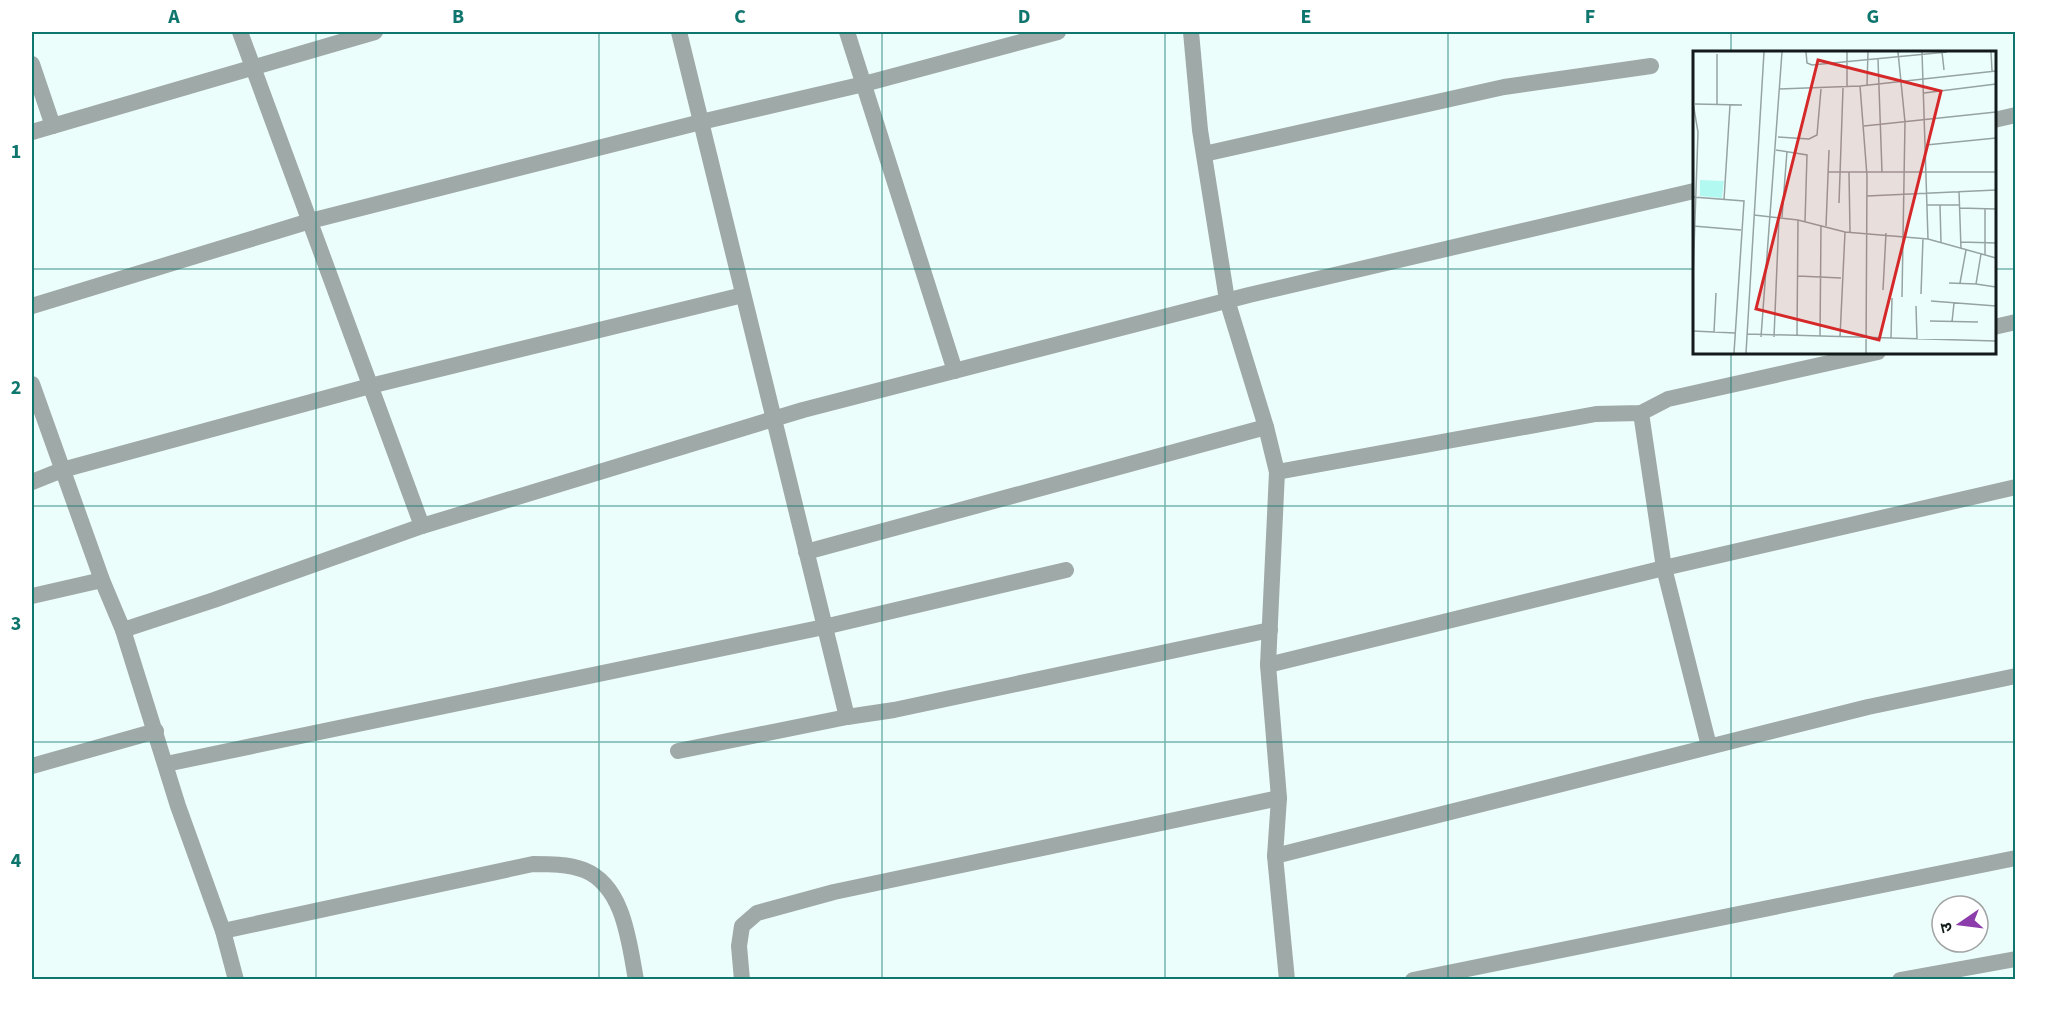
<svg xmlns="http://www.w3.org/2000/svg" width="2047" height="1011" font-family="'Source Sans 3','Noto Sans Devanagari',sans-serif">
<rect width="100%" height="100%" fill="#ecfefc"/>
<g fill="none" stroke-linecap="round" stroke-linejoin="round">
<!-- minor -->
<g stroke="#9fa9a7" stroke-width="16">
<path d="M240,32L422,526"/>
<path d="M679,32L847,717"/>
<path d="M847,32L955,371"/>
<path d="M1191,32L1200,130L1227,300L1266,427L1277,472L1268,665L1279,798L1275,856L1287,980"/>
<path d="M32,64L53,126"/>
<path d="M1994,120L2016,115"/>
<path d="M32,132L375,32"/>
<path d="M1204,154L1504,87L1651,66"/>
<path d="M32,306L310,221L701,122L864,84L1058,32"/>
<path d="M1994,327L2016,322"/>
<path d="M32,384L102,580L123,630L178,806L223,931L236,980"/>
<path d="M1641,413L1664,568L1709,746"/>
<path d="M1277,472L1596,414L1641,413L1668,399L1878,352"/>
<path d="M32,482L62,470L370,386L743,295"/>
<path d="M806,552L1266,427"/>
<path d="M32,596L102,580"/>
<path d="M123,630L214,600L422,526L803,410L1249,295L1694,191"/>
<path d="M1268,665L1664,568L2016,487"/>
<path d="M678,751L847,717L894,710L1270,630"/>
<path d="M166,764L824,627L1066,570"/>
<path d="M32,766L156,731"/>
<path d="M1275,856L1868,707L2016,676"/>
<path d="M223,931L533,864C549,864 568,864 584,870C624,886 629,942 636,980"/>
<path d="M742,980L739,946L742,926L757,913L834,892L1279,798"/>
<path d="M1413,980L2016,858"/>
<path d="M1900,980L2016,959"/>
</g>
</g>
<!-- grid -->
<path fill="none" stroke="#0f766e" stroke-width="1.5" stroke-opacity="0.55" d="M316,32V980M599,32V980M882,32V980M1165,32V980M1448,32V980M1731,32V52M32,269H1694M1994,269H2016M1731,352V980M32,506H2016M32,742H2016"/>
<!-- overview -->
<g transform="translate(1693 51)">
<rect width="303" height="303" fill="#ecfefc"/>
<path d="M7,129L31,130L29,147L7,145Z" fill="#b2f9f1"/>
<path fill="none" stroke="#95a3a2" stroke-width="1.5" d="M113,1L114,12L119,14L254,1M154,1V36M205,1L212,71L209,246M229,1L235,188M249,1L251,19M298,1L299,20M24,3V54M185,8L189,121M174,34L175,1M167,35L174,125L173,302M86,38L167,35L303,20M231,42L303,33M0,52L5,81L0,227M2,53L49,54M171,75L303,61M85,86L116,88L124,84L128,38M233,94L303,87M83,99L114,104L112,171M135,121H303M156,121L157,181M266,140L268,198M174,145L303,139M0,146L51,150L41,302M31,149L37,54M146,152L150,37M234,154H266M247,154L248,192M266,157L303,158M292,158V204M61,164L105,169L152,181L235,188L303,207M89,166L94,100M0,175L48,179M133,175L136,99M268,191L303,192M105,225L148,227M256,232L283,233L288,203M267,232L273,199M283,233L303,236M190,239L193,182M228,243L230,187M238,250L303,255M223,255L224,288M237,270L285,271M259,271L261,252M0,280L42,282M21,281L23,242M54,283L303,290M104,285L105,169M68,286L89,1M81,286L86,166M127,286L128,174M147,286L152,181M198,287L199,247M53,302L71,1"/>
<path fill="#d62828" fill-opacity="0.15" stroke="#d62828" stroke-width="3" d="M125,9L248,40L186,289L63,258Z"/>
<rect width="303" height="303" fill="none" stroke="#131b1a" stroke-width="3"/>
</g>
<!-- border -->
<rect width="2047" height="1011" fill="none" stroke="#ffffff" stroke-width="66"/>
<!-- north arrow -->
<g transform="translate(1960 924) rotate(256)"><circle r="28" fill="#ffffff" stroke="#a1a4a3" stroke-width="1.5"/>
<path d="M0-4.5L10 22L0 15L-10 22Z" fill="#8c3cab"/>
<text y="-9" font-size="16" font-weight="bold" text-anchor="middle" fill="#131b1a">उ</text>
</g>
<rect x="33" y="33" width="1981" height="945" fill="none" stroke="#0f766e" stroke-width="2"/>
<g font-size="20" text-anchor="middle" font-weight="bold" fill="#0f766e">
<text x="174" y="23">A</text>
<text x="458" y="23">B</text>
<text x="740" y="23">C</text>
<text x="1024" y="23">D</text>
<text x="1306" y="23">E</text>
<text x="1590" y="23">F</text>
<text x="1873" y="23">G</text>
<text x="16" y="158">1</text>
<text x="16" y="394">2</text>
<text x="16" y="630">3</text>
<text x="16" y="867">4</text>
</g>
</svg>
